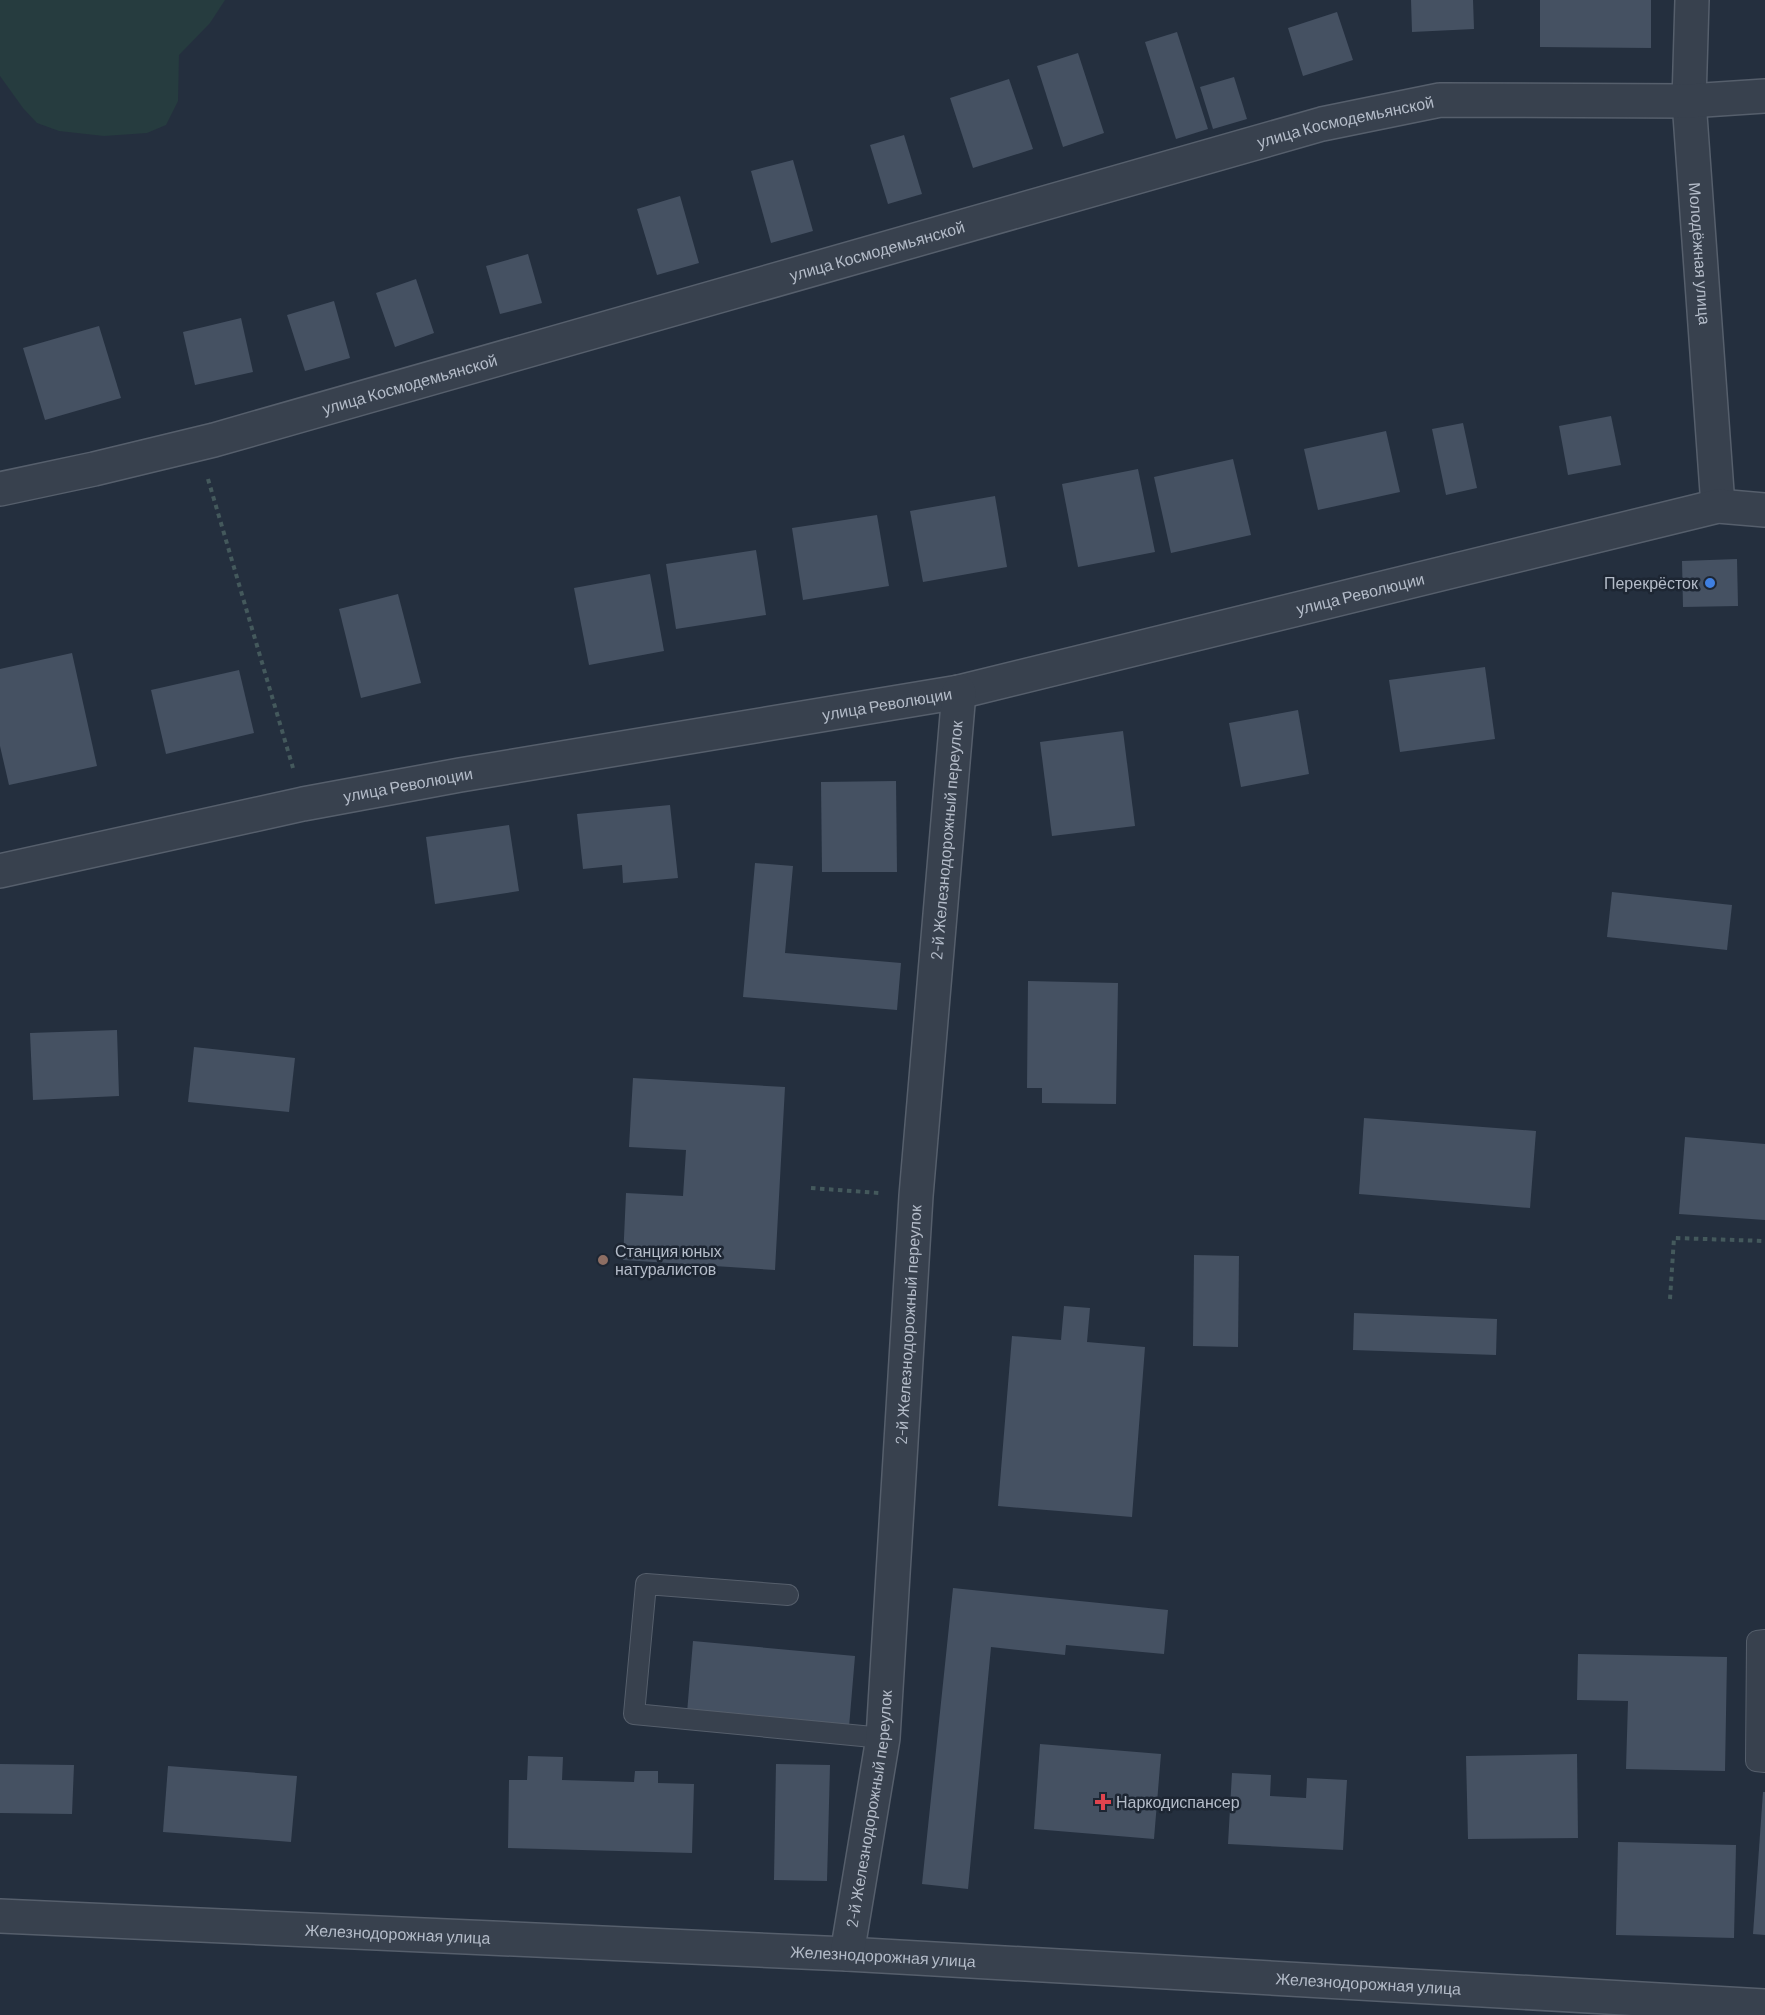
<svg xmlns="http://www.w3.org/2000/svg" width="1765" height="2015" font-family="Barlow,sans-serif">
<rect width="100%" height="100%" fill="#242f3e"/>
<!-- green -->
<path fill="#263c3f" d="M0,0H225L210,23L179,55L178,101L166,125L147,133L104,136L59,131L37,123L23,108L0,76Z"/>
<!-- building -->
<g fill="#455162">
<path d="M1411,0H1473L1474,29L1412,32Z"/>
<path d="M1540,0H1651V48L1540,47Z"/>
<path d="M1337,12L1353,60L1303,76L1288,28Z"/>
<path d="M1177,32L1208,129L1176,139L1145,42Z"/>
<path d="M1078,53L1104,133L1063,147L1037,66Z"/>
<path d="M1234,77L1247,119L1213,129L1200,87Z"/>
<path d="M1009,79L1033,149L973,168L950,98Z"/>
<path d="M904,135L922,194L888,204L870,145Z"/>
<path d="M793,160L813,231L771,243L751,171Z"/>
<path d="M680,196L699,263L657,275L637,209Z"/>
<path d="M528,254L542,303L500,314L486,266Z"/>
<path d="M416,279L434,333L395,347L376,293Z"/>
<path d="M334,301L350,358L305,371L287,315Z"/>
<path d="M241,318L253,372L195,385L183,332Z"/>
<path d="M99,326L121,398L45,420L23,348Z"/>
<path d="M1611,416L1621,465L1568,475L1559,426Z"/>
<path d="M1463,423L1477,488L1446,495L1432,429Z"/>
<path d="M1386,431L1400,492L1318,510L1304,449Z"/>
<path d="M1233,459L1251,535L1171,553L1154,477Z"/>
<path d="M1138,469L1155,552L1078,567L1062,484Z"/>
<path d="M995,496L1007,567L923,582L910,511Z"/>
<path d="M877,515L889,586L803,600L792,528Z"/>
<path d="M756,550L766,615L676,629L666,564Z"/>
<path d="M1737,559L1738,606L1683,607L1682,561Z"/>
<path d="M650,574L664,651L589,665L574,588Z"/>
<path d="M398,594L421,683L361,698L339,609Z"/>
<path d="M72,653L97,766L9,785L0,746V669Z"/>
<path d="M1485,667L1495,739L1400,752L1389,680Z"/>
<path d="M239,670L254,733L166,754L151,690Z"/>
<path d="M1298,710L1309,774L1241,787L1229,723Z"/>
<path d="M1123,731L1135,826L1052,836L1040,742Z"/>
<path d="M896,781L897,872H822L821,782Z"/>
<path d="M670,805L678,878L623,883L622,865L583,869L577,814Z"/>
<path d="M509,825L519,891L435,904L426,837Z"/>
<path d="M755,863L793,866L785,953L901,963L897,1010L743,997Z"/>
<path d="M1612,892L1732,905L1727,950L1607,937Z"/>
<path d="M1028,981L1118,983L1116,1104L1042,1103V1088H1027Z"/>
<path d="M117,1030L119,1096L33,1100L30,1033Z"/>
<path d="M194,1047L295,1058L289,1112L188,1102Z"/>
<path d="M633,1078L785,1087L775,1270L623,1260L626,1193L683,1196L686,1150L629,1147Z"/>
<path d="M1364,1118L1536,1131L1530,1208L1359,1194Z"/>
<path d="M1685,1137L1765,1144V1220L1679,1214Z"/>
<path d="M1194,1255L1239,1256L1238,1347L1193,1346Z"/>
<path d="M1064,1306L1090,1308L1087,1342L1145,1347L1132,1517L998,1506L1012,1336L1061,1340Z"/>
<path d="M1354,1313L1497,1319L1496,1355L1353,1350Z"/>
<path d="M953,1588L1168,1610L1164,1654L1066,1645L1065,1655L991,1647L968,1889L922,1884Z"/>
<path d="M693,1641L855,1656L849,1727L687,1713Z"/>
<path d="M1578,1654L1727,1657L1725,1771L1626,1769L1628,1701L1577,1700Z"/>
<path d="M1040,1744L1161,1754L1154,1839L1034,1829Z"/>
<path d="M1577,1754L1578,1838L1468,1839L1466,1756Z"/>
<path d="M528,1756L563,1757L562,1780L634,1782L635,1771H658V1783L694,1784L692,1853L508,1848L509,1780H527Z"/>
<path d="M0,1764L74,1765L72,1814L0,1813Z"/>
<path d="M776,1764L830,1765L827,1881L774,1880Z"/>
<path d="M168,1766L297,1776L291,1842L163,1832Z"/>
<path d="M1232,1773L1271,1775L1270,1796L1306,1798L1307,1778L1347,1780L1343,1850L1228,1844Z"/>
<path d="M1763,1792H1765V1935L1753,1934Z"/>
<path d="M1618,1842L1736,1845L1734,1938L1616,1935Z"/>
</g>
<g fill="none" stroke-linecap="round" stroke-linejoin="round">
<defs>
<g id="lane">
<path d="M788,1595L646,1584L634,1714L883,1738"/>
<path d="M1765,1640L1757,1641L1756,1761L1765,1762"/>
</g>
<g id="street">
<path id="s1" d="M1692,0L1689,101L1718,506"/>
<path id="s2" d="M0,489L94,469L214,440L1322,124L1440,100L1689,101L1765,96"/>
<path id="s3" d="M0,871L303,804L460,775L959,692L1718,506L1765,510"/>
<path id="s4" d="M0,1916L847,1954L1765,2006"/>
<path id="s5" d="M847,1954L883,1738L916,1196L959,692"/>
</g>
</defs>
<!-- lane casing -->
<use href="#lane" stroke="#565f6c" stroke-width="22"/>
<!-- street casing -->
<use href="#street" stroke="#565f6c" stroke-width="36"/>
<!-- path -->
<g stroke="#44595c" stroke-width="4" stroke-dasharray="4.5 4.5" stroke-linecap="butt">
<path d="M208,479L293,768"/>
<path d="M811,1188L879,1193"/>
<path d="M1670,1299L1674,1238L1765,1241"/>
</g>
<!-- lane -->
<use href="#lane" stroke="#38414e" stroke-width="20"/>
<!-- street -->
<use href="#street" stroke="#38414e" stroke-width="33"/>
</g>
<!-- markers -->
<circle fill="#3f7fe0" stroke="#1d2633" stroke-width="2" cx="1710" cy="583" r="6"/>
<circle fill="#8d6e63" stroke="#1d2633" stroke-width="2" cx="603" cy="1260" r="6"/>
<path fill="#e0444e" stroke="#1d2633" stroke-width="2" d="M1100 1793h6v6h6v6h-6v6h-6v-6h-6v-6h6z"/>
<g text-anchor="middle" stroke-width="5" stroke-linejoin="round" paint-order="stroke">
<!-- street labels -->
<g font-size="16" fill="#b4bcc9" stroke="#1d2633">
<text dy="6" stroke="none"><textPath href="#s2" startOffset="1395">улица Космодемьянской</textPath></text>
<text dy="6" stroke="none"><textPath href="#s2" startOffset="909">улица Космодемьянской</textPath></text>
<text dy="6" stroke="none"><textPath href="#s1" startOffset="254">Молодёжная улица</textPath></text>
<text dy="6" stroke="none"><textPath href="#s2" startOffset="423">улица Космодемьянской</textPath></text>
<text dy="6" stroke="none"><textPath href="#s3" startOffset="1389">улица Революции</textPath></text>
<text dy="6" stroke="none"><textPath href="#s3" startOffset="903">улица Революции</textPath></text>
<text dy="6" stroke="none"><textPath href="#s3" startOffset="417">улица Революции</textPath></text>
<text dy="6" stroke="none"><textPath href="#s5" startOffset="1119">2-й Железнодорожный переулок</textPath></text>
<text dy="6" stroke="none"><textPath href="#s5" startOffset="633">2-й Железнодорожный переулок</textPath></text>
<text dy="6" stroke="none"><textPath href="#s5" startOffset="147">2-й Железнодорожный переулок</textPath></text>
<text dy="6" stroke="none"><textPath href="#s4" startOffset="398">Железнодорожная улица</textPath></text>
<text dy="6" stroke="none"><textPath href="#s4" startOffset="884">Железнодорожная улица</textPath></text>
<text dy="6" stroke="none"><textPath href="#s4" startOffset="1370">Железнодорожная улица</textPath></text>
</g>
<!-- poi labels -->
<g font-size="16" fill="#b4bcc9" stroke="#1d2633" text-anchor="start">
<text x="1698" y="589" text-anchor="end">Перекрёсток</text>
<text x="615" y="1257">Станция юных<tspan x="615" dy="18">натуралистов</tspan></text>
<text x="1116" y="1808">Наркодиспансер</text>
</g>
</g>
</svg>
